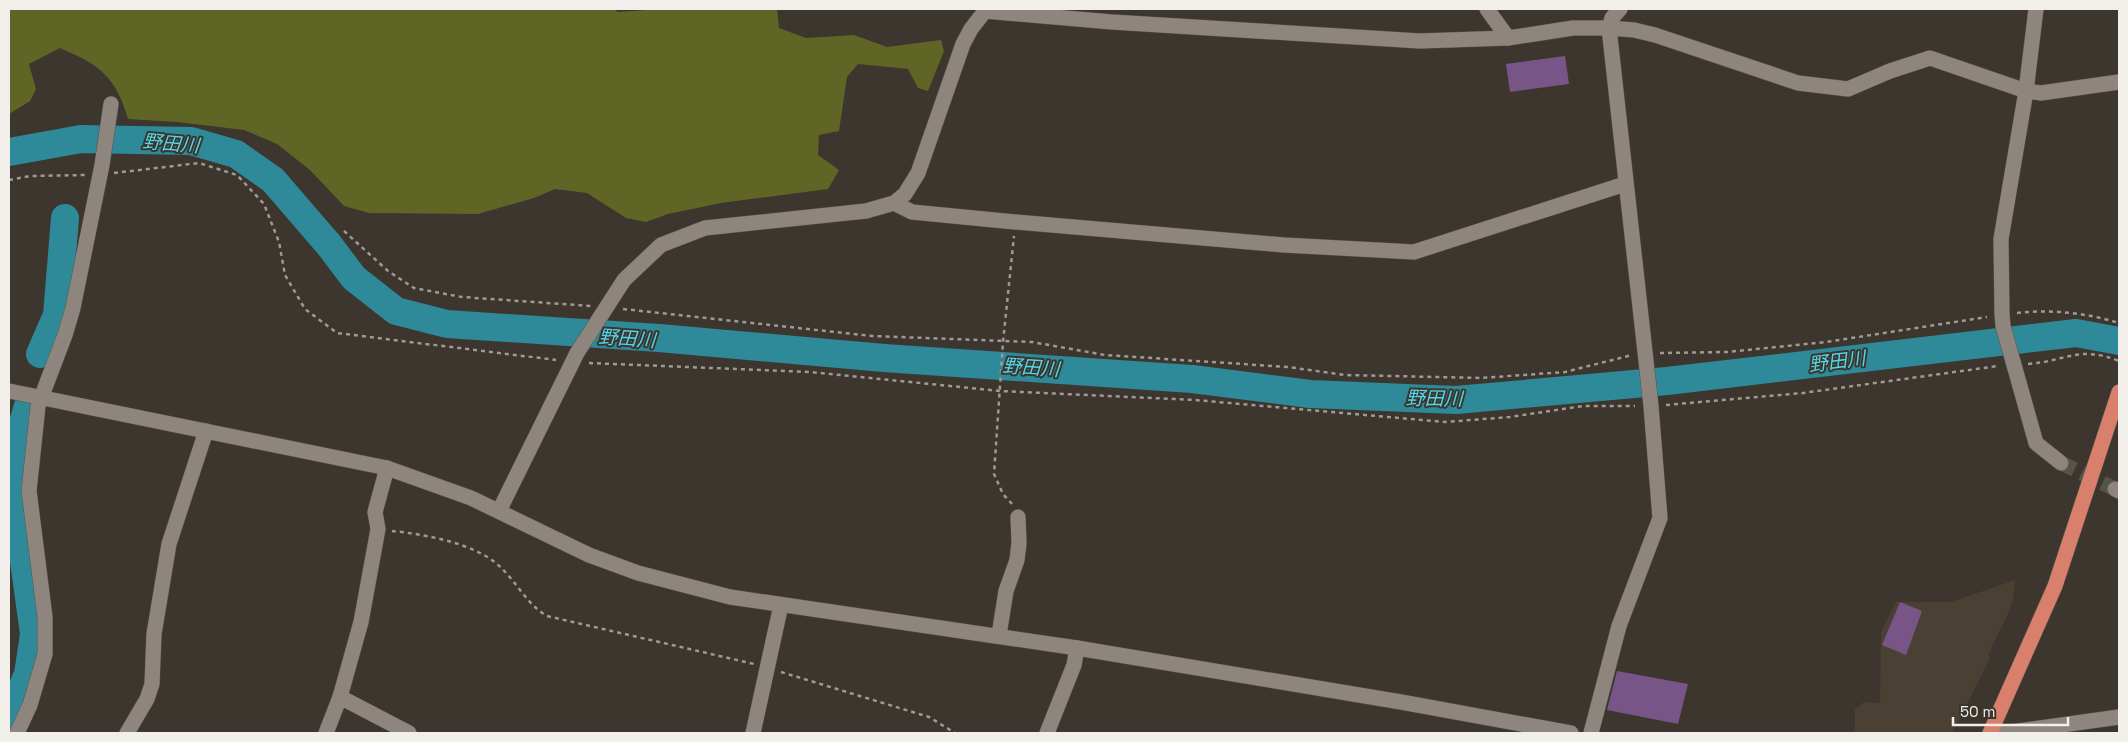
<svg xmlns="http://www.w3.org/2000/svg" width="2128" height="742" font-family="'Space Grotesk','Noto Sans JP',sans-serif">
<rect width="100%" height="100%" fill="#3c362e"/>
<!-- built -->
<path fill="#4a4034" d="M2015,580L2013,599L2007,616L1988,655L1990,657L1981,677L1952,733H1855V709L1864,702L1880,703L1881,632L1896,602H1951Z"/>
<!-- forest -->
<path fill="#5f6524" d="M9,9H614L618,12L662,9H777L779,28L806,38L854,35L887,47L941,40L944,51L928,91L918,88L908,69L858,64L847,77L839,131L819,135L818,155L839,170L828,189L721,203L668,214L646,222L626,218L587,193L555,189L534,198L478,214L369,213L344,206L310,170L277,144L244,130L177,122L128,119C116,77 100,65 60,48L29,64L36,89L30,101L9,114Z"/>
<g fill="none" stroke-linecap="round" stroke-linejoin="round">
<!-- river -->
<g stroke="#2e8a99" stroke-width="28">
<path d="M9,152L81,139L191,141L236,154L273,180L329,245L354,278L396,311L447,324L659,338L884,358L1192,379L1310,394L1456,400L1667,381L2076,333L2119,341"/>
<path d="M40,354L57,315L65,218"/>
<path d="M9,719L28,674L34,634L15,495L19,437L29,402"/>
</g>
</g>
<!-- building -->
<g fill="#795587">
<path d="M1565,56L1569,84L1510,92L1506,64Z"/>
<path d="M1900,602L1922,611L1906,655L1882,645Z"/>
<path d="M1617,671L1688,684L1678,724L1607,710Z"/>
</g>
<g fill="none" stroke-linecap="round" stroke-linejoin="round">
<!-- minor-tunnel -->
<path stroke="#57524a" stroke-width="15" stroke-dasharray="15 8" stroke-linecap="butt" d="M2061,463L2115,489"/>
<defs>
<g id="minor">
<path d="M1487,9L1508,38"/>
<path d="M2036,9L2026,91L2001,239L2002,314L2003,326L2036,443L2061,463"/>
<path d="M894,203L912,212L1015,222L1284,245L1414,252L1625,184"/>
<path d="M9,391L387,468L471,498L589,555L638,573L730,597L1077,648L1401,702L1571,733"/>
<path d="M2115,489L2119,491"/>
<path d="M499,511L577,353L624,280L661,245L705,228L866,211L894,203L905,194L918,173L963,44L971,29L985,11L1112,22L1420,41L1508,38L1573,28H1609L1612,18L1620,9"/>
<path d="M999,635L1006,591L1017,560L1019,543L1018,517"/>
<path d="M340,697L409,733"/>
<path d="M17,733L30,705L45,654V617L29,491L38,406L65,335L73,308L102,165L111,104"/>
<path d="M127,733L147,699L152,684L154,634L169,544L206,431"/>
<path d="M326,733L340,697L361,622L378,529L375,512L387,468"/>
<path d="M753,733L781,605"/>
<path d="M1047,733L1074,665L1077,648"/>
<path d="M1591,733L1619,626L1660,518L1651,406L1609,28L1634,30L1655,35L1798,83L1848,89L1890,71L1930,58L2026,91L2041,93L2119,82"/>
<path d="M2004,733L2119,717"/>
</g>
<path id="trunk" d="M1990,733L2055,586L2119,392"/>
</defs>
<!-- minor casing -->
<use href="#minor" stroke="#59534d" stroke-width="16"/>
<!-- trunk casing -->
<use href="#trunk" stroke="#59534d" stroke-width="16"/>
<!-- path -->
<g stroke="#9f9a94" stroke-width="2.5" stroke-dasharray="4 4" stroke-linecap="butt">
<path d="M114,173L199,163L237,175L264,204L279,242L285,275L305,309L337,333L556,360"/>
<path d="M9,180L30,176L86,175"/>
<path d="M344,231L388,271L414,288L462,297L591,306"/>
<path d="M623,309L872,336L1032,342L1105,355L1288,367L1345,375L1481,378L1565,372L1632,355"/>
<path d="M2017,313C2051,309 2087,313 2119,323"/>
<path d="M1660,353L1727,352L1826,342L1987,317"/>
<path d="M589,363L810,372L1000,391L1195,400L1445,422L1510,417L1583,406H1635"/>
<path d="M2028,364C2067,361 2078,345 2119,361"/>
<path d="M1666,405L1803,393L1998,366"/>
<path d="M1012,504L1003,494L994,474L1003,342L1014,236"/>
<path d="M392,531C423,534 473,543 497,564C516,580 525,603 547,616L754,664"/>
<path d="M781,672L929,717L955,733"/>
</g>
<!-- minor -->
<use href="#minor" stroke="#8e867e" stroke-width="15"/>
<!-- trunk -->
<use href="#trunk" stroke="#d8806c" stroke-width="15"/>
</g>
<g text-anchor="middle" stroke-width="4" stroke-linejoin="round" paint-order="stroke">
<!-- water labels -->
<g font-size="19" font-style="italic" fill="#53d7ec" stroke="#3c362e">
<text transform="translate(171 143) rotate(5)" y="7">野田川</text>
<text transform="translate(627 338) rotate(4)" y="7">野田川</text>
<text transform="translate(1837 361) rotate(-7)" y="7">野田川</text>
<text transform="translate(1031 367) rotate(4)" y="7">野田川</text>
<text transform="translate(1434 398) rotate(1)" y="7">野田川</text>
</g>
</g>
<!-- border -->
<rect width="2128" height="742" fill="none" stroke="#f2eee9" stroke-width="20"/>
<!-- scale -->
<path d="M1953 717v8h115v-8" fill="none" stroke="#f2eee9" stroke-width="2.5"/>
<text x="1960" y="717" font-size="15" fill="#f2eee9" stroke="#3c362e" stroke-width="4" paint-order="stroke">50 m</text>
</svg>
